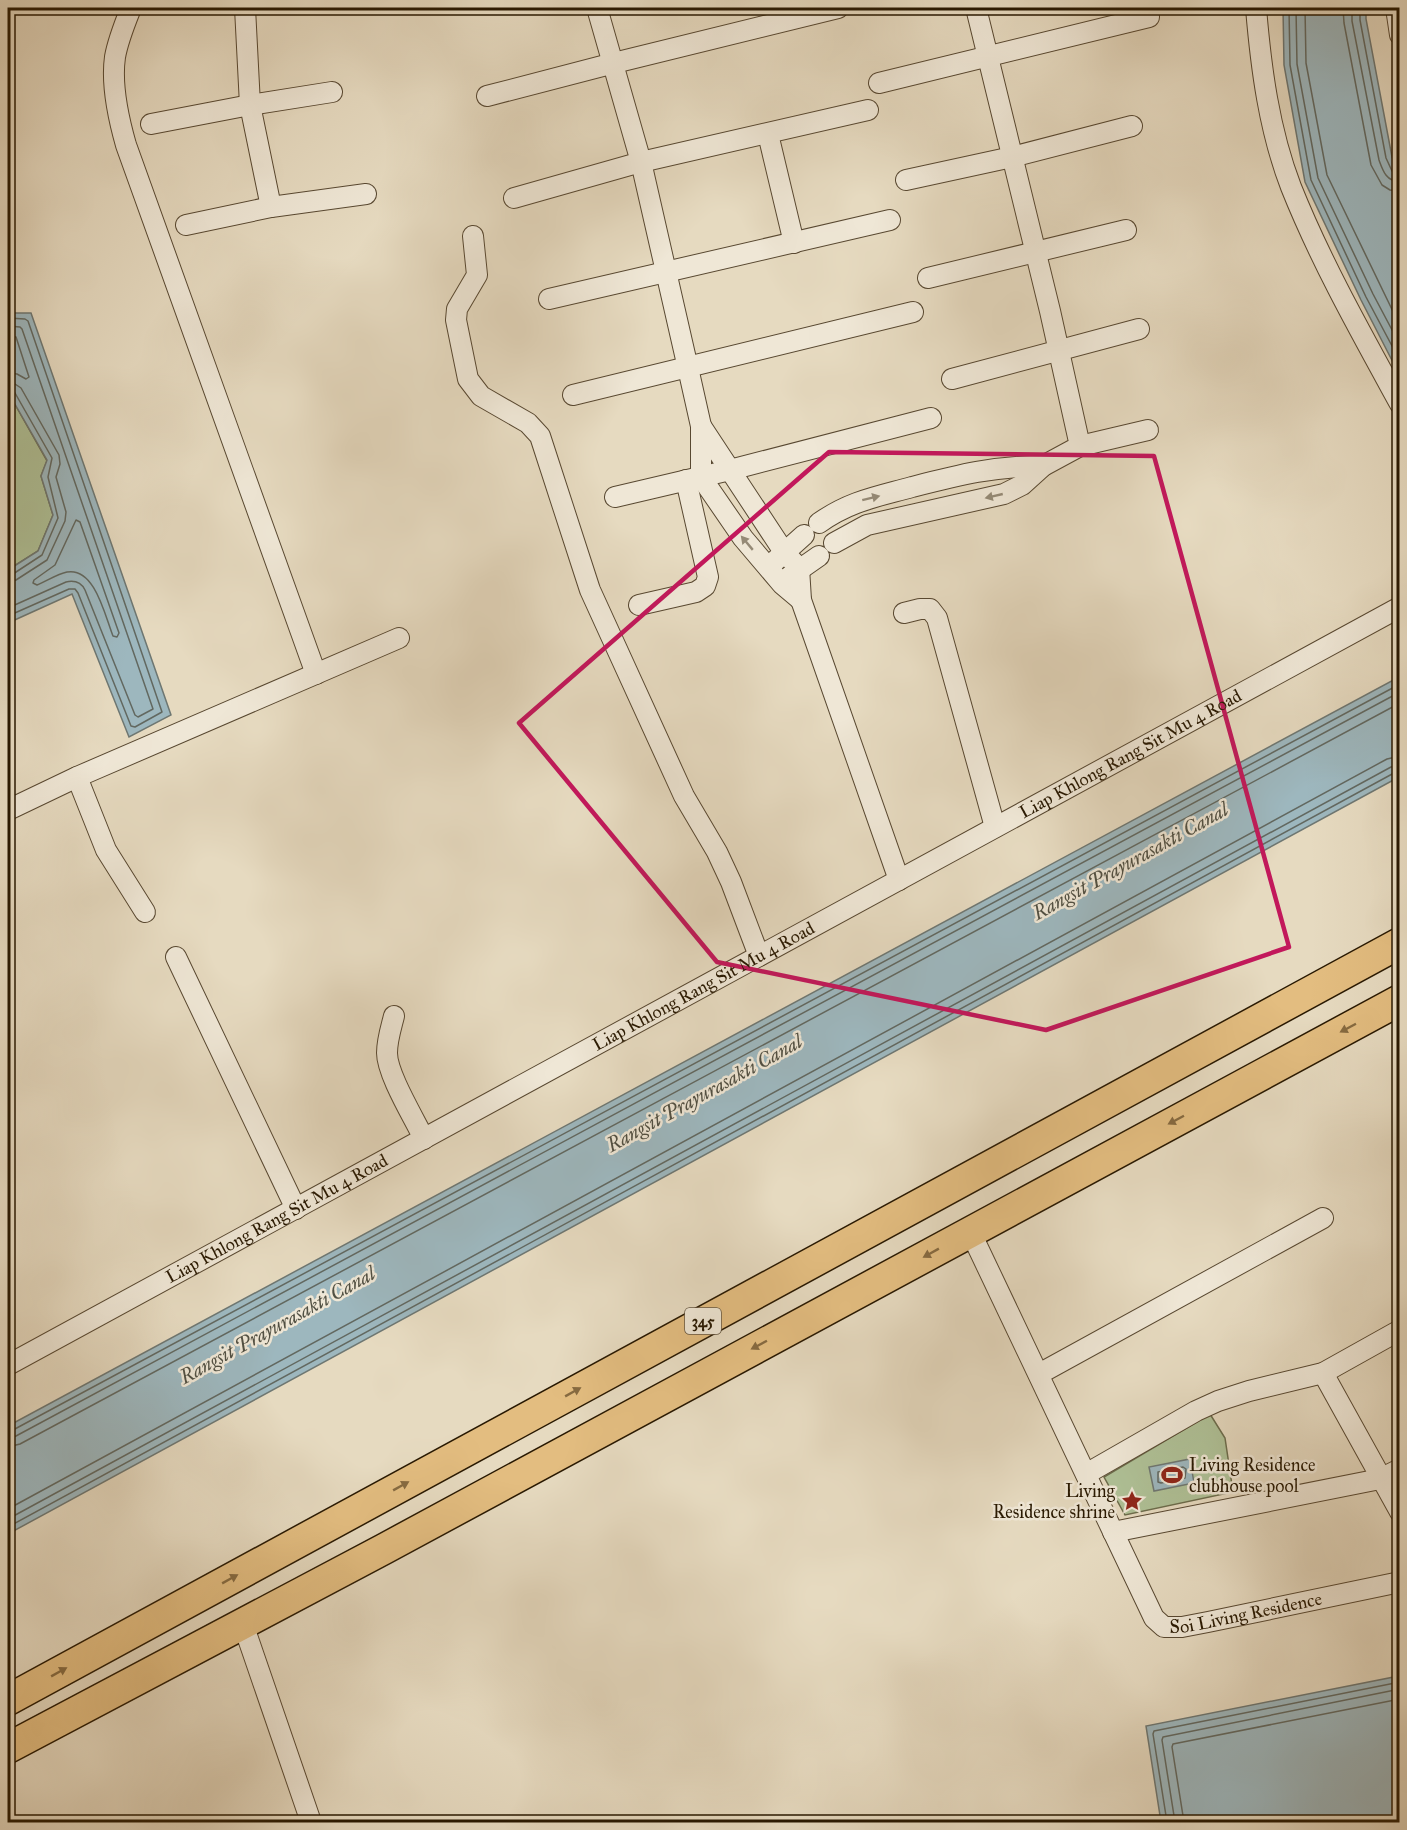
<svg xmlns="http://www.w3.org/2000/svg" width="1407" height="1830" font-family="'IM FELL Great Primer',serif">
<rect width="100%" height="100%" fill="#e6dac0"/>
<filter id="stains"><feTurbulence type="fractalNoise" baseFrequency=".00333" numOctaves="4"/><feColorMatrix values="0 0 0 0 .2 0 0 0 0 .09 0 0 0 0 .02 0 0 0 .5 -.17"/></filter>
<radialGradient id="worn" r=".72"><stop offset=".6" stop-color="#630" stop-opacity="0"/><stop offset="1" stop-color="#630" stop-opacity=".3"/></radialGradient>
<!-- green -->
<g fill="#afc197" stroke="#6c6c4c" stroke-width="1.5">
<path d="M8,392L47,461L41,476L53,515L38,551L8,570Z"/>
<path d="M1210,1414L1225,1438L1233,1492L1125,1515L1104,1477Z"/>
</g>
<!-- water -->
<g fill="#9db7be" stroke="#6e7772" stroke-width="1.5">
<path d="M1283,8H1366V19L1392,157L1399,174V374L1361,300L1305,182L1284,65Z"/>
<path d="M8,303L11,313H31L171,715L129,737L72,594L8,623V570L38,551L53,515L41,476L47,460L8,392Z"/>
<path d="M1399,677V777L8,1534V1426Z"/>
<path d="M1190,1459L1194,1483L1154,1491L1149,1467Z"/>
<path d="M1399,1676V1822H1161L1146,1726Z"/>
</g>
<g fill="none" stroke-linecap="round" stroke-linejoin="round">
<!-- shore -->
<g stroke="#626860" stroke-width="1.5">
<path d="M1289,8L1290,65L1311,180L1366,297L1400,361"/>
<path d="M1296,8L1297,64L1318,178L1373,294L1400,345"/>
<path d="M1305,8L1306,63L1327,175L1400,326"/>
<path d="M1343,8L1344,23L1371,165L1382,185L1390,190L1400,191"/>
<path d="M1352,8V21L1379,160C1383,171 1386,181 1400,182"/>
<path d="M1360,8V20L1386,158L1392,171L1400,174"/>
<path d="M8,318L25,319L28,321L162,712L135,727L131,726L78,593L75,589H69L8,616"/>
<path d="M8,326L20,327L22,329L153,709L138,717L135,715L85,590C81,582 75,580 66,582L8,608"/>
<path d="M8,335L16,337L29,377L26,379L17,374L8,373"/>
<path d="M8,382L15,384L21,388L59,455L60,464L56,477L66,512L65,521L47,560L16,580L8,582"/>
<path d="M8,390L15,393L52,458L48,477L58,518L42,555L13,574H8"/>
<path d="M76,520L80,522L119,633L117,637L113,636C105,616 95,567 67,572C57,574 47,581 37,585L33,583L34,580L55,565Z"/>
<path d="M8,1430H13L1400,684"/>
<path d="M8,1438L16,1436L1400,692"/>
<path d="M8,1447L20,1444L1400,703"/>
<path d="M1183,1467L1186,1469L1185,1478L1161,1483L1158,1482V1472Z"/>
<path d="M8,1509L1387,759L1400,756"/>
<path d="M8,1519L1391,767L1400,765"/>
<path d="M8,1527L1394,773H1400"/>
<path d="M1167,1822L1153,1734L1154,1731L1400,1682"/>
<path d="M1175,1822L1162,1740L1163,1737L1400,1689"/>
<path d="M1184,1822L1172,1747L1173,1744L1400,1699"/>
</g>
<defs>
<g id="minor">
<path d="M131,8C125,23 118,40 115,57C111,85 118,117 126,145L316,674"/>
<path d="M245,8L250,105L271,207"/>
<path d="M597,8L641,162L688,368L701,426V477L743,538L782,584L801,600"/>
<path d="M1256,8C1261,68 1269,130 1291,187C1321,262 1361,333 1400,404"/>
<path d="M1396,8L1400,35"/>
<path d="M879,83L1149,17"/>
<path d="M487,96L614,63L838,8"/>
<path d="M151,124L250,105L332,92"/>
<path d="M768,134L794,243"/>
<path d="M906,180L1012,157L1132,126"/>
<path d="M514,198L641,162L868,110"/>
<path d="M186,225L271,207L366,194"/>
<path d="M473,236L477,275L457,309L456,320L468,379L481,396L528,423L540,436L590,590L684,796L717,852L731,882L759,956"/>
<path d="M928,278L1126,230"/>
<path d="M549,299L890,220"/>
<path d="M952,379L1139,329"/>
<path d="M573,395L913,312"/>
<path d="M701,426L784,552L799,568L801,600L899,880"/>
<path d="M1080,446L1148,430"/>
<path d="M615,497L730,470L931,418"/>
<path d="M819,523C850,501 876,497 912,487C959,475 994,466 1043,466"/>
<path d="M834,543L867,525L1004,494L1022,485L1043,466L1080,446L1050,311L976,8"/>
<path d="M775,561L804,535"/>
<path d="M789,577L819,556"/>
<path d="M639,605L696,592L705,586L708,577L686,480"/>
<path d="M904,613L920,609H930L937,618L995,827"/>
<path d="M77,777L106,850L145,912"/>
<path d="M8,810L77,777L399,638"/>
<path d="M176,957L296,1209"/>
<path d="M394,1016C391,1028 387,1040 387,1053C387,1074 414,1118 424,1139"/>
<path id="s1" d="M970,1231L1154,1618L1164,1627H1182L1208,1622L1400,1582"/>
<path id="s2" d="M8,1365L1400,607"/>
<path d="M1323,1373L1400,1512"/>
<path d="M1039,1374L1323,1218"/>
<path d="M1086,1474L1196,1411L1218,1401L1249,1391L1323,1373L1400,1330"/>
<path d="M1113,1532L1380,1479L1400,1469"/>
<path d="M243,1624L311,1822"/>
</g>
<g id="primary">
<path d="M8,1700L1400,943"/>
<path d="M8,1748L384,1549L1400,1000"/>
</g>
</defs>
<!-- minor casing -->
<use href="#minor" stroke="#584831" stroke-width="22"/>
<!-- primary casing -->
<use href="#primary" stroke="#281801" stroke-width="33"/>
<!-- minor -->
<use href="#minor" stroke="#efe7d6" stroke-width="20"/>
<!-- primary -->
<use href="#primary" stroke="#e3bd80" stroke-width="30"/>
</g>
<!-- one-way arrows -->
<defs><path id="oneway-solid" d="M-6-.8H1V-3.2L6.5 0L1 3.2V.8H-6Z" transform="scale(1.5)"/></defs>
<g fill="#958a76">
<use href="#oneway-solid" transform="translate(994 496) rotate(167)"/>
<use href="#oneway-solid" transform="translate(871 498) rotate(-14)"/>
<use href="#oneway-solid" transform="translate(747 543) rotate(-130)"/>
</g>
<g fill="#866a40">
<use href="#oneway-solid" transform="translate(1348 1028) rotate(152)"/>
<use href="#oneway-solid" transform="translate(1176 1120) rotate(152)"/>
<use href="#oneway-solid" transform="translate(931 1253) rotate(151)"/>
<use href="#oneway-solid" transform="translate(759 1345) rotate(152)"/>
<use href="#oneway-solid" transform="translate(573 1392) rotate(-29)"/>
<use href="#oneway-solid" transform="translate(401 1486) rotate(-29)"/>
<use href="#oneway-solid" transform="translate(230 1579) rotate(-29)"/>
<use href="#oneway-solid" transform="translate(59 1672) rotate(-29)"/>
</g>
<!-- marked area -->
<path fill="none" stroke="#c2185b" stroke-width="4.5" stroke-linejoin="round" d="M829,452L1154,456L1289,947L1046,1030L717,962L519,723Z"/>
<!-- icons -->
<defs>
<symbol id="stadium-bare" viewBox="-9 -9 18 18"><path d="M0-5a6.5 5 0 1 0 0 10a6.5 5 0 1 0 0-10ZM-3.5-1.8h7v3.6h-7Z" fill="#8f2418" stroke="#efe7d6" stroke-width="2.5" paint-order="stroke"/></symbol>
<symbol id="sight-bare" viewBox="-9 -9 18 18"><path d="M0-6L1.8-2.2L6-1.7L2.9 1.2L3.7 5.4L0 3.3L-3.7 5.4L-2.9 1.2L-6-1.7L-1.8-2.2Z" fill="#8f2418" stroke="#efe7d6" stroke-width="2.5" paint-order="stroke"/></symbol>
</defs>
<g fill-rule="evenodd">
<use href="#stadium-bare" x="1157" y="1460" width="30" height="30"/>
<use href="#sight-bare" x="1117" y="1486" width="30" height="30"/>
</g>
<g text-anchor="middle" stroke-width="5" stroke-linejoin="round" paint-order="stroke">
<!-- shield labels -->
<rect fill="#efe7d6" stroke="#645641" stroke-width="1.5" x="685" y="1308" width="36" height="26" rx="4.5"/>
<g font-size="16" font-weight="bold" fill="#281801">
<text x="703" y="1327">345</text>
</g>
<!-- street labels -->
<g font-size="18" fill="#281801" stroke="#efe7d6">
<text dy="6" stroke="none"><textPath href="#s2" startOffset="1278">Liap Khlong Rang Sit Mu 4 Road</textPath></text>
<text dy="6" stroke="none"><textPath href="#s2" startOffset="792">Liap Khlong Rang Sit Mu 4 Road</textPath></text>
<text dy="6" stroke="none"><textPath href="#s2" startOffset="306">Liap Khlong Rang Sit Mu 4 Road</textPath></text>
<text dy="6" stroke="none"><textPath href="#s1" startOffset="525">Soi Living Residence</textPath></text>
</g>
<!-- poi labels -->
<g font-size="18" fill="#281801" stroke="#efe7d6" text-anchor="start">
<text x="1189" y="1471">Living Residence<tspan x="1189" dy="21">clubhouse pool</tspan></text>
<text x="1115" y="1497" text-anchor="end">Living<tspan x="1115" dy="21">Residence shrine</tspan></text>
</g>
<!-- water labels -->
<g font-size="20" font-style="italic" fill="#515043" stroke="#efe7d6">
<text transform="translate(1130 861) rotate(-29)" y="7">Rangsit Prayurasakti Canal</text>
<text transform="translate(704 1093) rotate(-29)" y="7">Rangsit Prayurasakti Canal</text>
<text transform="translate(277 1325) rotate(-29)" y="7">Rangsit Prayurasakti Canal</text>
</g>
</g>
<!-- margin -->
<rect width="1407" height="1830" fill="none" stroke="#e6dac0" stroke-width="30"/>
<rect x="9" y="9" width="1389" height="1812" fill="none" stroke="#281801" stroke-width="3"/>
<rect x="15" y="15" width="1377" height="1800" fill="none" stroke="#281801" stroke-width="1.5"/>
<rect width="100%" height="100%" filter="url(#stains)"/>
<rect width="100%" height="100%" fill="url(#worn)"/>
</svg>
